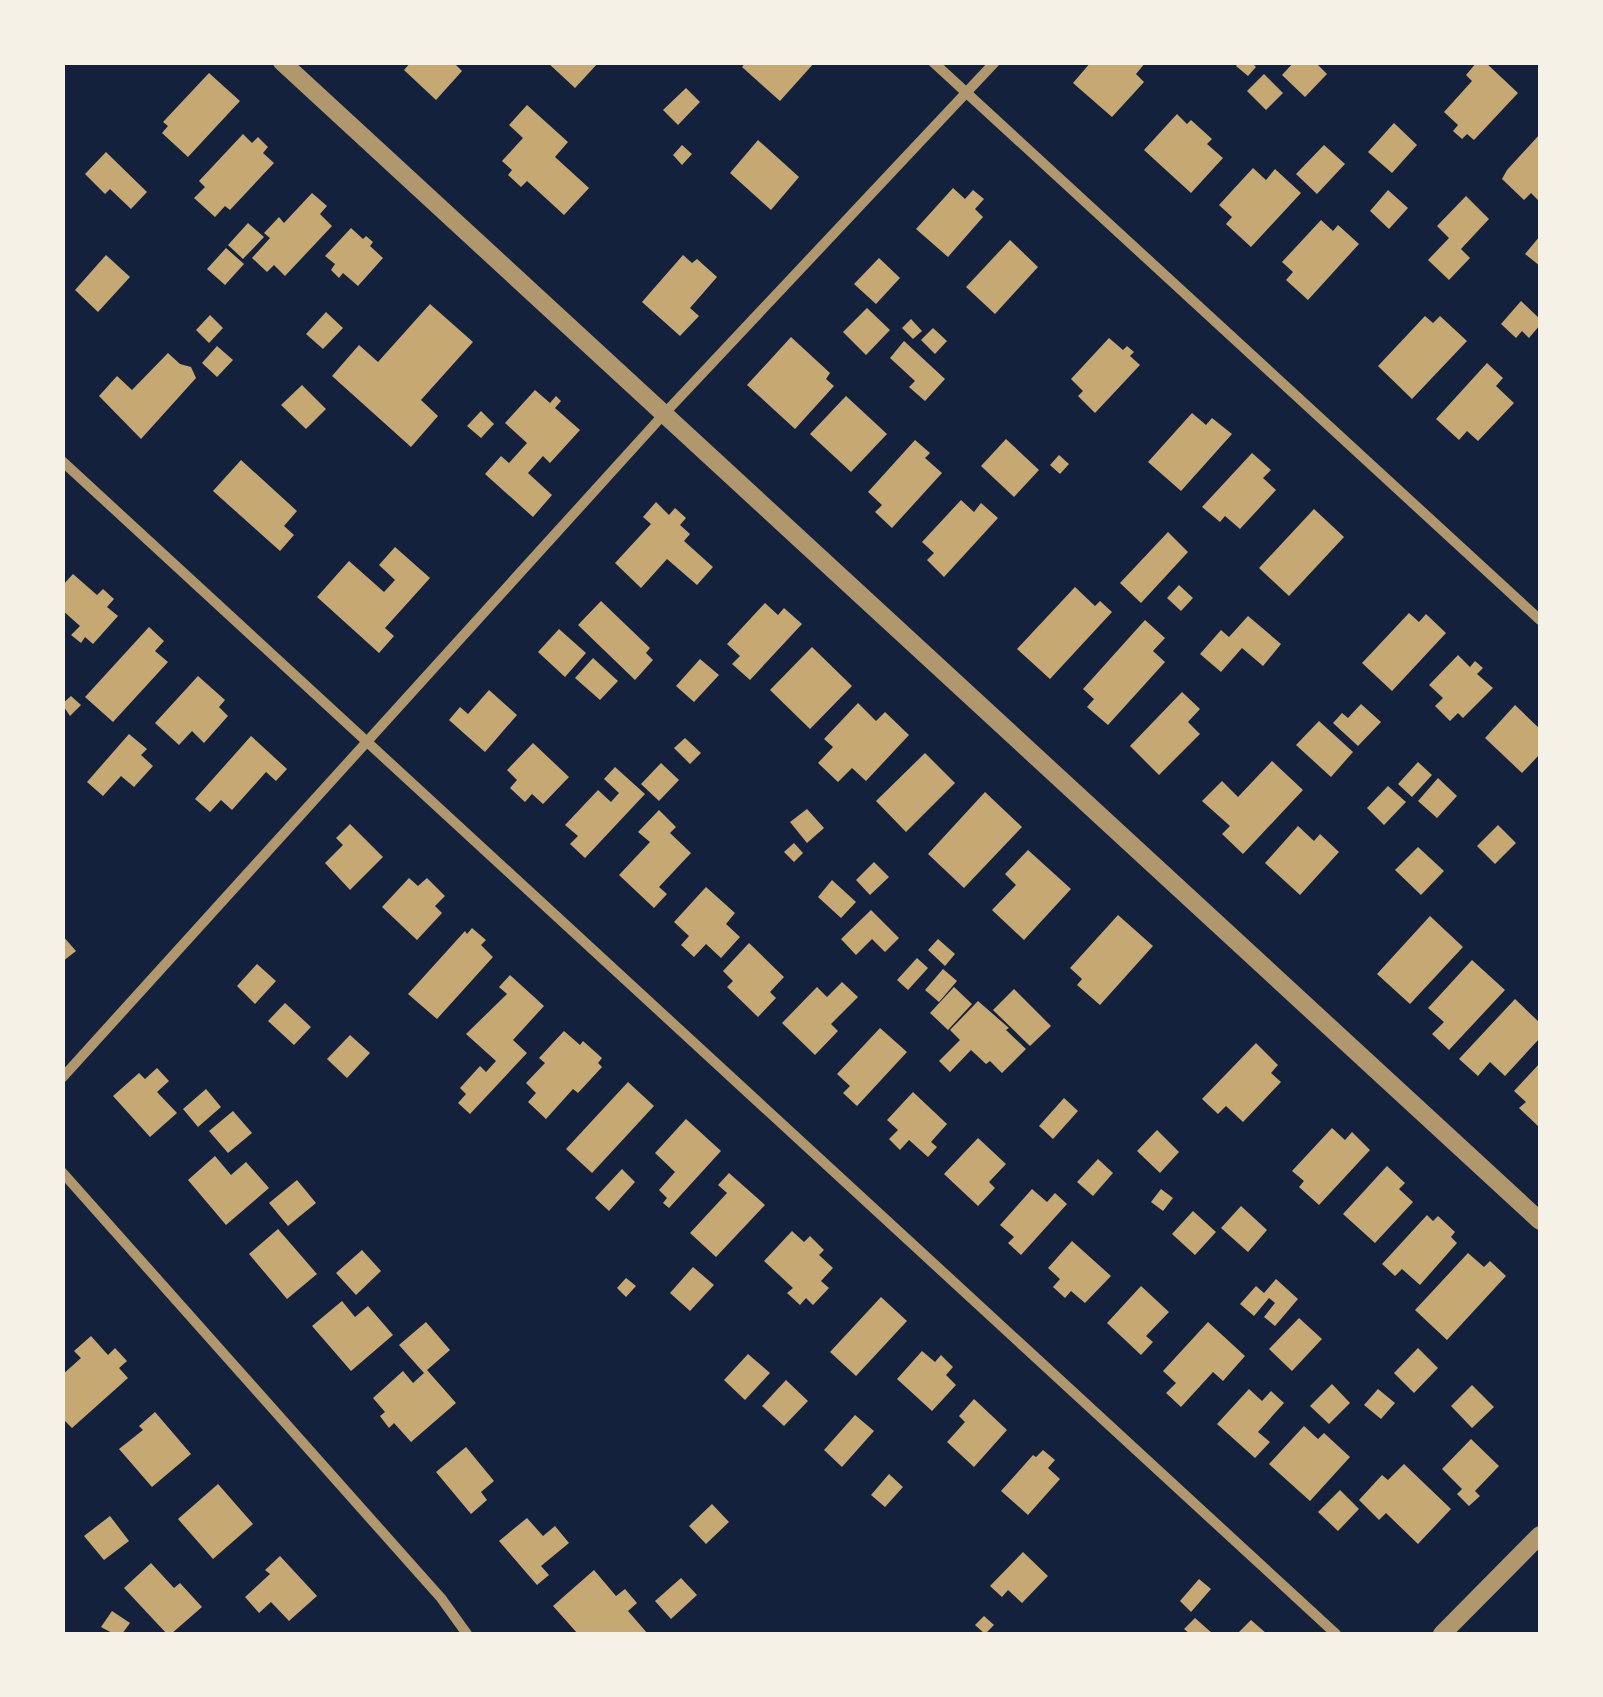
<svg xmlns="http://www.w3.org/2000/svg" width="1603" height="1697" font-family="'Times New Roman',serif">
<rect width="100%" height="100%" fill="#14213d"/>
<!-- building -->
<g fill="#c6a872">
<path d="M411,62H453L462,71L436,100L404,70Z"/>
<path d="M547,62H599L575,88Z"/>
<path d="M746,62H815L780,101L742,67Z"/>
<path d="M1091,62H1146L1136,74L1144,82L1112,117L1073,83Z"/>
<path d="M1239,62H1251L1256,67L1248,76L1236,66Z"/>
<path d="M1294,62H1315L1327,74L1305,97L1282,75Z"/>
<path d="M1477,62H1485L1518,93L1474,140L1467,134L1462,139L1453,131L1458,125L1444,112L1472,81L1466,75Z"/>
<path d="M209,73L240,101L188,157L162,133L168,126L163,122Z"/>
<path d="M1264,74L1283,93L1266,110L1247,91Z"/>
<path d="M686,88L700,102L678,125L663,110Z"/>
<path d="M527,105L568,142L555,157L589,188L564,215L527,181L521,187L508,175L512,170L502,161L523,138L509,125Z"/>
<path d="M1177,114L1187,124L1191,120L1212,139L1207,144L1223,158L1191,193L1144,150Z"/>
<path d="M1394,123L1417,145L1392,173L1368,152Z"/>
<path d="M243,134L252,143L258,137L268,147L263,153L274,163L230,210L225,206L215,217L194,198L205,187L199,181Z"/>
<path d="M1540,134V197L1538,200L1531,193L1524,200L1502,179L1507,170Z"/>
<path d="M758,140L799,177L771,210L730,173Z"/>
<path d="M682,145L692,154L682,165L673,155Z"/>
<path d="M1324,145L1345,164L1317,194L1296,174Z"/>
<path d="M106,152L147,192L131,209L110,189L105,194L85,174Z"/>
<path d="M1253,168L1266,180L1275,169L1301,193L1251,247L1226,224L1232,217L1219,205Z"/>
<path d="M953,188L965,199L973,190L984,199L975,209L983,217L948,257L916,229Z"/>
<path d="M1388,190L1408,208L1389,229L1370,211Z"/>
<path d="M312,193L327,206L320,214L332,226L285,276L274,265L267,272L252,258L270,238L264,233L279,217L284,223Z"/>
<path d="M1466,196L1489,219L1461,249L1470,258L1449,280L1428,260L1449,238L1437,226Z"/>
<path d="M1321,220L1333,231L1338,225L1359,244L1308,300L1286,280L1293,272L1282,262Z"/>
<path d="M248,223L264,237L243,259L228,245Z"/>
<path d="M351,228L363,239L366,236L373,242L370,246L383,258L358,286L343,273L339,278L331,270L335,264L325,256Z"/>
<path d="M1540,236V266L1525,254Z"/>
<path d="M1010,240L1038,267L995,314L966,287Z"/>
<path d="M226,248L244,264L225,285L207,269Z"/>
<path d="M106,255L130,277L98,312L75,290Z"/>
<path d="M683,255L692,263L697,259L717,277L690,308L699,316L680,336L642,302Z"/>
<path d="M879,258L900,278L876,304L854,284Z"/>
<path d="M1521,301L1540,319V325L1529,338L1522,331L1516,338L1501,324Z"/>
<path d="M430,304L473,342L421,400L438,416L411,447L332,376L359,345L378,362Z"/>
<path d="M867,308L890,330L866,355L843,332Z"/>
<path d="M326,312L343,328L323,349L306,334Z"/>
<path d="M210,315L223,328L209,343L196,330Z"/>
<path d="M1425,316L1433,323L1440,316L1467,341L1412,399L1378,366Z"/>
<path d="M911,319L922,331L913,339L902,328Z"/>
<path d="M933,328L947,341L935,354L921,340Z"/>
<path d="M791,337L830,373L826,379L834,386L795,429L747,385Z"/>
<path d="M1109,338L1123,350L1127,346L1134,352L1130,356L1140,365L1095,413L1078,396L1083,391L1071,379Z"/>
<path d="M904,341L945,379L925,401L909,387L915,381L890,358Z"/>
<path d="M217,346L233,360L217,377L202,363Z"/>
<path d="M168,353L180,364L191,367L196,378L141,439L99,396L117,376L132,390Z"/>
<path d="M1487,363L1503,378L1496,386L1514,403L1478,441L1467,431L1459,440L1436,419Z"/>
<path d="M302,385L326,409L306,429L281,405Z"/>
<path d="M535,390L550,403L556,396L561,401L555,408L580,430L550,463L543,456L528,473L552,495L533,517L485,474L501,456L509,463L527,443L505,423Z"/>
<path d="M846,396L887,434L851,472L810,434Z"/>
<path d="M481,411L494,424L481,438L467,426Z"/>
<path d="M1192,413L1206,425L1212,418L1232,434L1181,491L1148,462Z"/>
<path d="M1006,439L1039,470L1014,497L981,466Z"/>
<path d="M915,440L930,453L925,458L942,473L892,528L875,512L882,505L868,492Z"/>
<path d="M1252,453L1271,470L1263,478L1276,490L1240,529L1225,516L1220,522L1202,507Z"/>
<path d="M1059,455L1069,464L1060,474L1050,465Z"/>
<path d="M241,460L297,511L284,526L294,535L280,551L213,491Z"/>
<path d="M961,500L974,512L981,503L998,518L944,577L927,560L934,553L922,542Z"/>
<path d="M656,502L669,515L675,508L686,518L680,525L690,534L684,541L713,567L697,585L667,559L641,588L615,563L651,524L643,517Z"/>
<path d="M1314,509L1344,537L1289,596L1259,568Z"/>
<path d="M1168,532L1188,552L1141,603L1120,583Z"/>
<path d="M395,547L430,578L385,628L394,636L379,653L317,597L349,561L384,592L395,580L379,565Z"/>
<path d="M73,574L97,595L103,589L114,599L107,607L118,616L93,644L85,637L81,643L71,635L80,626L62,610V586Z"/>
<path d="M1179,585L1193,598L1181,611L1167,598Z"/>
<path d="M1075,587L1095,606L1100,601L1112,612L1050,679L1017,649Z"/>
<path d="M601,601L650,648L646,653L653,660L635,680L578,625Z"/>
<path d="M765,603L778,615L784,608L802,624L750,680L732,664L740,656L727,644Z"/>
<path d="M1409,613L1419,622L1426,614L1446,633L1392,691L1362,663Z"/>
<path d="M1248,616L1281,644L1263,666L1242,648L1221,672L1200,654L1221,630L1229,637Z"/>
<path d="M1145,620L1165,638L1153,651L1165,662L1108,725L1087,707L1094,699L1083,689Z"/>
<path d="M149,627L164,641L155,651L168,662L113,722L85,697Z"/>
<path d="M559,629L586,653L565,677L538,652Z"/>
<path d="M812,647L852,686L810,729L770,690Z"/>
<path d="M1458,655L1470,667L1475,661L1483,668L1477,674L1493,688L1463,718L1458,713L1450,721L1435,706L1443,698L1429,685Z"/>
<path d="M593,658L618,681L600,700L575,678Z"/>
<path d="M700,659L719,675L694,702L676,686Z"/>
<path d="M198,676L225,700L219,707L228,716L204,743L192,731L179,745L155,723Z"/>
<path d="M489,690L517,715L485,752L449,720L460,707L468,714Z"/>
<path d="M1182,692L1200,709L1188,722L1200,734L1159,775L1130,746Z"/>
<path d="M71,696L81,705L70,716L62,704Z"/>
<path d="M858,703L876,721L885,712L909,735L866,781L852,768L838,782L818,763L833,747L824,739Z"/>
<path d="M1361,704L1381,722L1358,746L1333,723L1342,713L1348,718Z"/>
<path d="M1515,705L1540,729V754L1522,773L1485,738Z"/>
<path d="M1319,721L1353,752L1331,777L1296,745Z"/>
<path d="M129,734L147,749L141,755L153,766L134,787L121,776L103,796L87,782Z"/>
<path d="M251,736L287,769L276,781L266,772L232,810L221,800L210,812L195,799Z"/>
<path d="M685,738L701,753L690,764L674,748Z"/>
<path d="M533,743L569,777L543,804L532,794L525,802L510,788L517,780L507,770Z"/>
<path d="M925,753L955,783L906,832L876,801Z"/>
<path d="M1272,761L1303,790L1243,854L1222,834L1230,826L1202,801L1222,781L1238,797Z"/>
<path d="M1418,762L1432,775L1412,797L1398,784Z"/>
<path d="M661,763L679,780L659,801L641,784Z"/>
<path d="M615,767L645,794L585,858L570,844L578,836L565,825L598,790L611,802L619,793L604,779Z"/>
<path d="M1438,778L1457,796L1437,818L1418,801Z"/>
<path d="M1388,786L1406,802L1384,825L1367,808Z"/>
<path d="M985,792L1022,827L964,888L928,854Z"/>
<path d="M807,809L824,828L807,843L790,822Z"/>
<path d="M659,810L676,827L670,833L691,853L659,887L667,894L654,908L619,875L650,842L638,832Z"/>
<path d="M350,824L383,857L350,890L325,863L343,845L336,838Z"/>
<path d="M1498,825L1516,843L1495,864L1477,846Z"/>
<path d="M1298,826L1314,841L1320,834L1339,852L1300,895L1265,863Z"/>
<path d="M794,843L803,853L794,862L784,852Z"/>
<path d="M1418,847L1444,871L1421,895L1395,870Z"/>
<path d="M1028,850L1071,889L1024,940L992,910L1016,885L1005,874Z"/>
<path d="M874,862L889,877L870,895L856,880Z"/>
<path d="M409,878L418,886L427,878L445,896L435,906L442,913L417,940L382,907Z"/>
<path d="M832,880L856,902L841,918L818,897Z"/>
<path d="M706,887L735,913L726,924L740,937L721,958L706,944L694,957L681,945L689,936L674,922Z"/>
<path d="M871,910L899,938L885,952L872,939L856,955L841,939Z"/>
<path d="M1118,915L1153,946L1100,1005L1077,985L1082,979L1070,968Z"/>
<path d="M1430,916L1463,947L1410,1004L1377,974Z"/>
<path d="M472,928L486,940L481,945L493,957L437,1019L408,994L465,931L467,934Z"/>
<path d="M62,935L76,951L62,962Z"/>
<path d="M938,939L955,954L945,966L928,950Z"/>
<path d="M749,943L784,977L770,992L776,998L758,1017L727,987L733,981L723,971Z"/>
<path d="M917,958L928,968L908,990L897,980Z"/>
<path d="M1472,960L1505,990L1449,1050L1432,1034L1444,1022L1428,1008Z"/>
<path d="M257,964L276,981L255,1004L237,986Z"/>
<path d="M943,969L957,981L939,1002L925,990Z"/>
<path d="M510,975L544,1006L513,1040L527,1053L470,1114L458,1103L466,1094L460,1088L480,1066L486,1072L496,1061L466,1034L507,994L499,987Z"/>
<path d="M842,982L858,997L831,1024L838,1031L815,1055L782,1023L817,987L827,997Z"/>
<path d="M954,987L972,1004L948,1030L930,1013Z"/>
<path d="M1014,989L1051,1026L1030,1046L993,1010Z"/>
<path d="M1515,999L1540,1023V1038L1505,1076L1490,1062L1478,1076L1459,1059Z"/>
<path d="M978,1001L1009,1028L1006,1030L1026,1049L1002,1073L990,1061L986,1064L971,1050L950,1072L939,1061L960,1040L950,1030Z"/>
<path d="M285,1003L311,1027L294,1045L268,1021Z"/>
<path d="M880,1028L907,1052L857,1106L843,1093L850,1086L837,1074Z"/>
<path d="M564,1031L580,1045L583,1041L602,1058L598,1063L602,1067L578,1093L573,1089L546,1119L528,1102L536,1093L526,1083L545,1063L539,1058Z"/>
<path d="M350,1035L370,1053L347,1078L327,1059Z"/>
<path d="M1256,1043L1278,1065L1271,1073L1281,1082L1243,1122L1226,1106L1218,1114L1202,1099Z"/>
<path d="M1540,1063V1123L1538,1126L1519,1108L1526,1102L1514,1091Z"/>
<path d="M157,1068L169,1081L157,1092L177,1113L150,1137L113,1096L139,1073L145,1079Z"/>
<path d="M628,1082L654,1106L592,1173L566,1149Z"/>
<path d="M206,1089L221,1107L198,1127L183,1109Z"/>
<path d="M913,1092L947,1124L931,1142L937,1147L928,1157L909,1140L900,1150L889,1139L898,1130L887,1120Z"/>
<path d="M1064,1098L1078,1111L1053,1139L1039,1126Z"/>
<path d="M233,1111L252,1133L228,1153L209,1131Z"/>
<path d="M686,1119L721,1151L669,1208L663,1203L667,1198L659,1190L675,1172L655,1153Z"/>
<path d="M1332,1128L1345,1140L1352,1132L1370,1150L1319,1205L1299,1187L1304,1181L1292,1171Z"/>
<path d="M1157,1130L1179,1152L1160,1173L1137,1151Z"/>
<path d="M978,1138L1006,1164L989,1182L995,1188L978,1206L944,1174Z"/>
<path d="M215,1156L231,1175L246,1162L269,1188L226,1225L188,1180Z"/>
<path d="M1098,1159L1113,1173L1093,1196L1077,1182Z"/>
<path d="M1387,1166L1405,1183L1399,1189L1413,1202L1375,1243L1343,1214Z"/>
<path d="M622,1169L635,1182L609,1211L595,1198Z"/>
<path d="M729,1173L765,1205L716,1257L690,1233L727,1193L718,1185Z"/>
<path d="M297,1180L316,1203L288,1226L269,1203Z"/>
<path d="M1032,1189L1047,1202L1055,1193L1067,1204L1021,1255L1008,1243L1014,1237L1000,1225Z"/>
<path d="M1161,1189L1173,1198L1163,1211L1151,1202Z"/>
<path d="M1241,1206L1267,1230L1248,1252L1221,1228Z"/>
<path d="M1193,1211L1216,1232L1195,1255L1172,1234Z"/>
<path d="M1427,1215L1433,1221L1438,1216L1455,1232L1451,1237L1457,1243L1420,1285L1402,1269L1395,1276L1382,1264Z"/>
<path d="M278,1229L317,1274L287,1299L249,1254Z"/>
<path d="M792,1231L804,1242L810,1236L824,1250L819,1255L833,1268L821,1281L829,1288L813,1305L806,1298L800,1305L787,1293L793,1288L764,1261Z"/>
<path d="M1072,1241L1111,1276L1085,1303L1071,1291L1065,1298L1053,1287L1060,1279L1048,1268Z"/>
<path d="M362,1250L381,1271L356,1295L336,1273Z"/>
<path d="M1468,1253L1484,1267L1490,1261L1506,1276L1447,1340L1415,1310Z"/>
<path d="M693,1267L714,1285L690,1311L670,1293Z"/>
<path d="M626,1278L636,1286L626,1297L617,1288Z"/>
<path d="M1276,1279L1298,1299L1275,1326L1264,1317L1275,1303L1269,1298L1254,1316L1240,1304L1256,1286L1264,1293Z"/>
<path d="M1141,1286L1169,1312L1146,1336L1153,1342L1141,1355L1107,1323Z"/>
<path d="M881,1297L907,1321L856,1376L830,1352Z"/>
<path d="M342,1301L355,1317L368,1306L393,1335L351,1371L312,1326Z"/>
<path d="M1299,1318L1322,1339L1292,1371L1269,1349Z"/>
<path d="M426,1322L450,1350L427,1370L456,1403L411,1442L394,1423L389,1428L380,1416L385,1412L373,1398L403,1371L413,1383L424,1373L399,1345Z"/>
<path d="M1208,1322L1245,1356L1223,1381L1213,1372L1181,1407L1166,1393L1176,1383L1163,1371Z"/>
<path d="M91,1336L108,1355L115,1348L127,1361L119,1368L128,1378L72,1428L62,1418V1375L81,1358L74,1351Z"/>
<path d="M1418,1348L1438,1368L1414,1393L1394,1373Z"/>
<path d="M922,1351L935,1362L941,1355L953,1367L946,1375L956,1385L932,1411L897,1379Z"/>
<path d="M748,1354L770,1373L745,1400L724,1380Z"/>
<path d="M786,1380L808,1401L784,1426L762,1406Z"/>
<path d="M1332,1384L1350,1403L1329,1424L1310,1406Z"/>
<path d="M1472,1385L1494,1407L1472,1428L1451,1406Z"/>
<path d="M1249,1389L1262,1401L1271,1391L1284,1403L1258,1432L1270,1442L1255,1458L1217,1424Z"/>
<path d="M1378,1389L1395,1403L1381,1419L1364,1405Z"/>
<path d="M974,1399L1007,1430L974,1467L947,1442L965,1422L959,1416Z"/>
<path d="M155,1412L191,1454L152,1487L119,1449L143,1430L139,1426Z"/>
<path d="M855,1415L874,1431L842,1467L824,1450Z"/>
<path d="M1304,1426L1318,1439L1324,1433L1350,1457L1310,1501L1269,1464Z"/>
<path d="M1471,1439L1499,1466L1475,1491L1480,1496L1469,1506L1457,1494L1462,1489L1442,1469Z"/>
<path d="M466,1447L494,1481L481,1492L487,1500L471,1514L436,1472Z"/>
<path d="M1043,1450L1055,1460L1048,1468L1060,1479L1028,1515L1001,1491L1033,1455L1036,1457Z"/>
<path d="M1404,1464L1451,1509L1418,1544L1386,1513L1379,1520L1359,1500L1382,1475L1388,1480Z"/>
<path d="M889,1474L903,1487L885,1507L871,1495Z"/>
<path d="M218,1484L253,1524L213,1559L178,1519Z"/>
<path d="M1340,1490L1359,1509L1338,1531L1318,1512Z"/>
<path d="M712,1504L729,1522L706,1544L689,1526Z"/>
<path d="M110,1516L129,1541L104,1560L84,1536Z"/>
<path d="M527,1518L543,1536L555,1526L569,1543L541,1566L549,1575L537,1585L499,1541Z"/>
<path d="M1023,1552L1048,1576L1022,1603L1008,1590L1002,1597L990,1586Z"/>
<path d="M280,1556L317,1596L289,1621L271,1602L259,1613L245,1597L270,1574L265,1570Z"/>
<path d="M151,1563L174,1588L180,1583L202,1607L171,1634H167L124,1588Z"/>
<path d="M594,1570L616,1596L625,1589L637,1603L628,1611L648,1634H578L553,1606Z"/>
<path d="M681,1578L697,1595L671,1619L655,1601Z"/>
<path d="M1199,1579L1211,1589L1191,1612L1180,1601Z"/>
<path d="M112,1611L130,1623L122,1634H114L101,1627Z"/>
<path d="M984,1616L994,1625L985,1634L975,1625Z"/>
<path d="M1195,1618L1213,1634H1190L1184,1629Z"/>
<path d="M1251,1620L1267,1634H1237Z"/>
</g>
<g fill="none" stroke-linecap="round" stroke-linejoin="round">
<!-- minor -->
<g stroke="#b1986c" stroke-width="10">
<path d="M933,62L1540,620"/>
<path d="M62,461L1336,1634"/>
<path d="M62,1078L664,414L995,62"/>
<path d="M62,1172L441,1598L467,1634"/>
</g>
<!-- tertiary -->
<g stroke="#b1986c" stroke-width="18">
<path d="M282,62L1540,1221"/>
<path d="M1442,1634L1540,1535"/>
</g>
</g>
<!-- border -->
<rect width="1603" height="1697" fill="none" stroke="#f6f1e7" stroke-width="130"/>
</svg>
